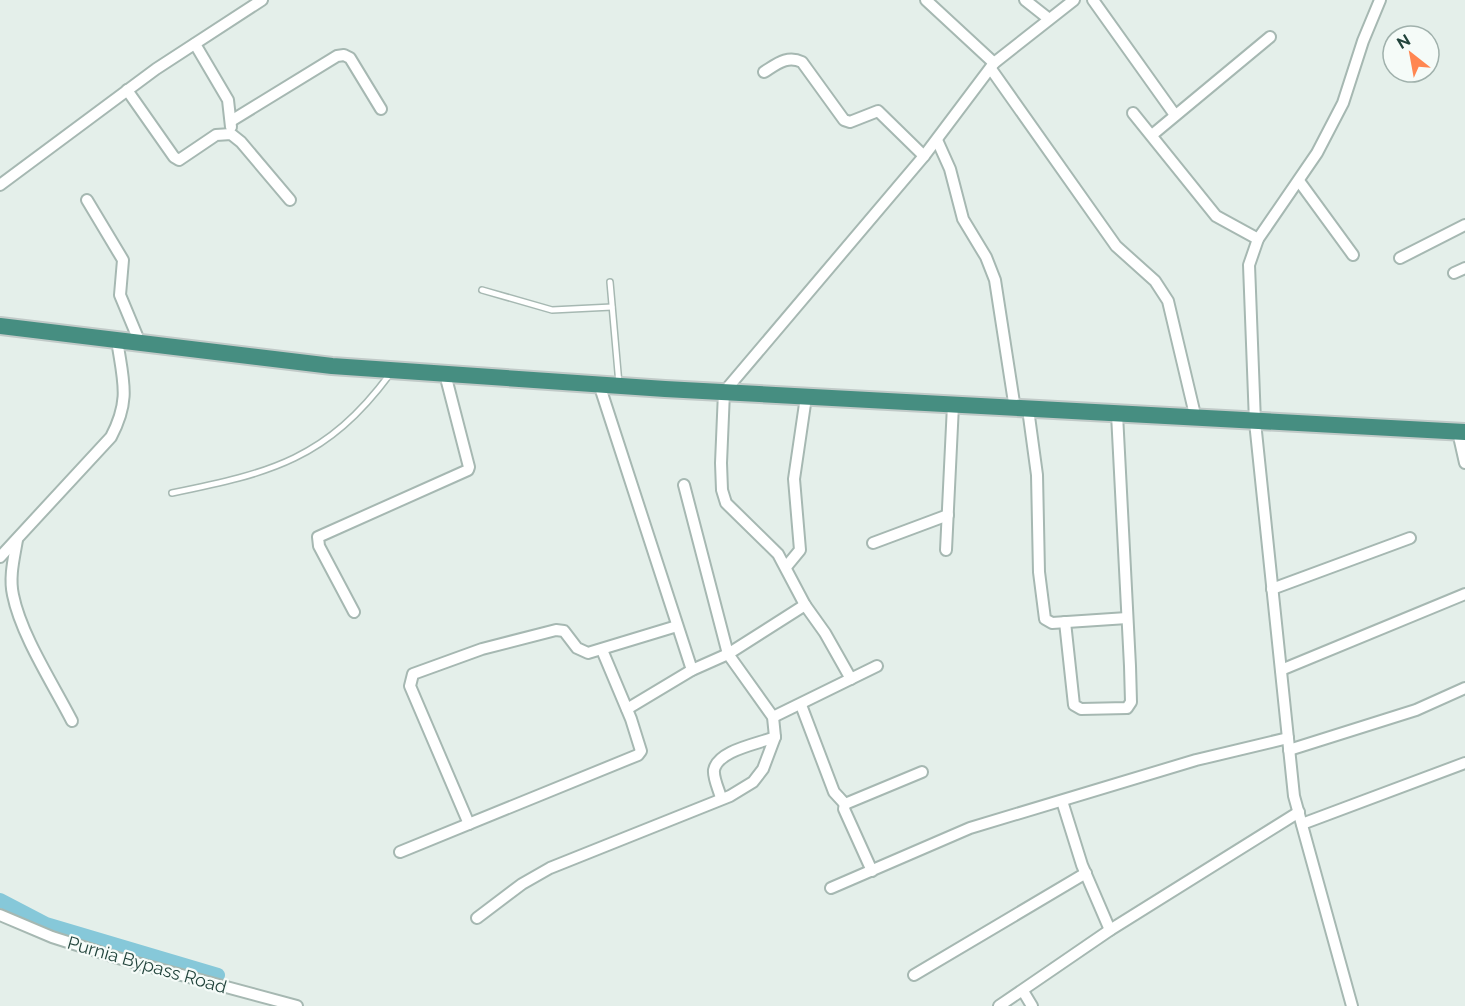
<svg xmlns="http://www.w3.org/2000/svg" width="1465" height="1006" font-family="Raleway,sans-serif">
<rect width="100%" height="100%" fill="#e4efea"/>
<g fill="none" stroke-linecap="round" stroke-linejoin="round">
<!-- canal -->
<path stroke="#86c8d9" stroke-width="14" d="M0,900L46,924L218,975"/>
<defs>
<g id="service">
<path d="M610,282L619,384"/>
<path d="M482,290L552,310L612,307"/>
<path d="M172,493C271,473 327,459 390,374"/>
</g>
<g id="minor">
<path d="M926,0L994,63"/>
<path d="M1025,0L1049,19"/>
<path d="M1093,0L1175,115"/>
<path d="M195,44L228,100L231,127"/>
<path d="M991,69L1116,246L1155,281L1168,301L1196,419"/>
<path d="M764,72C777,64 787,55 802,62L844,120L850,122L878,111L924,156"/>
<path d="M127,90L174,157L179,160L216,135L231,134L241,142L290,200"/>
<path d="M1133,113L1216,216L1258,239"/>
<path d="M231,121L337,56L344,55L350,58L381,109"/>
<path d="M1152,135L1270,37"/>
<path d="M937,140L950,169L963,219L986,257L995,280L1015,409"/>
<path d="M1299,181L1353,255"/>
<path d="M0,185L156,69L262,0"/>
<path d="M87,200L123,260L120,295L140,343"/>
<path d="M1400,258L1465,225"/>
<path d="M1454,273L1465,268"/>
<path d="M599,384L692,670"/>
<path d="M1028,409L1037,475L1039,572L1045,619L1052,623L1127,618"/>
<path d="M1458,432L1465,463"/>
<path d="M17,540C14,558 9,577 13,595C21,635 53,684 72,721"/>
<path d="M873,543L948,515"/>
<path d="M946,550L953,405"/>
<path d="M0,557L111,437C131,399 123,381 117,340"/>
<path d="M786,567L800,550L794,479L806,397"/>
<path d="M1272,589L1410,538"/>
<path d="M354,612L319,546L318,537L468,470L469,467L445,374"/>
<path d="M1065,622L1074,705L1081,709L1127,708L1131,702L1130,666L1117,414"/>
<path d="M1281,670L1465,594"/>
<path d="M851,679L825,633L805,605L778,554L726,503L722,490L721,463L724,392L924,156L994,63L1074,0"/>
<path d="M801,705L834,792L845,804"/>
<path d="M627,709L692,670L728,654L805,605"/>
<path d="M773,717L877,666"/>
<path d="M1289,750L1416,710L1465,688"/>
<path d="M721,798C719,790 713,778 714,770C718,750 758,744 775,737"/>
<path d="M1062,801L1082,865L1110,930"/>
<path d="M469,824L410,686L413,674L482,649L556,630L564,631L577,648L588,653L677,626"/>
<path d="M1302,824L1465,763"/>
<path d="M400,852L638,755L641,751L631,719L602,650"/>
<path d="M872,871L844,809L845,804L922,772"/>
<path d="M831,888L970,828L1196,760L1288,738"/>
<path d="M0,915L52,937L118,958L297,1006"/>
<path d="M477,918L522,884L550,868L730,796L753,782L763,769L775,737L773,717L728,654L684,485"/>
<path d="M914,975L1086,873"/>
<path d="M1023,991L1032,1006"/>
<path d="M999,1006L1110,930L1299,812"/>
<path d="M1352,1006L1294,796L1255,422L1249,265L1258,239L1317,153L1343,103L1363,41L1380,0"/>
</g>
<path id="trunk" d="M0,326L332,366L665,389L1465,432"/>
</defs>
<!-- service casing -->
<use href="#service" stroke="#a6b8b2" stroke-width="8"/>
<!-- minor casing -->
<use href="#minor" stroke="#a6b8b2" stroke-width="14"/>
<!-- trunk casing -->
<use href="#trunk" stroke="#c1cac8" stroke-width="20"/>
<!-- service -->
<use href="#service" stroke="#fff" stroke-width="5"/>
<!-- minor -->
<use href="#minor" stroke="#fff" stroke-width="10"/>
<!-- trunk -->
<use href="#trunk" stroke="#468e81" stroke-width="16"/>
</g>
<g text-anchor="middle" stroke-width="4.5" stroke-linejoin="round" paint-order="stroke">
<!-- street labels -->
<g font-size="18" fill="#21433b" stroke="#f5fbf8">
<text transform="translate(147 965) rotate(16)" y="6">Purnia Bypass Road</text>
</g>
</g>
<!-- north arrow -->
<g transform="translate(1411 54) rotate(329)"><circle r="28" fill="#f5fbf8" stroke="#a0b1ac" stroke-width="1.5"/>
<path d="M0-4.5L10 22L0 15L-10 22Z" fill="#ff8651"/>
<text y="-9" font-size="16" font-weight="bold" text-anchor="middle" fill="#21433b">N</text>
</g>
</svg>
